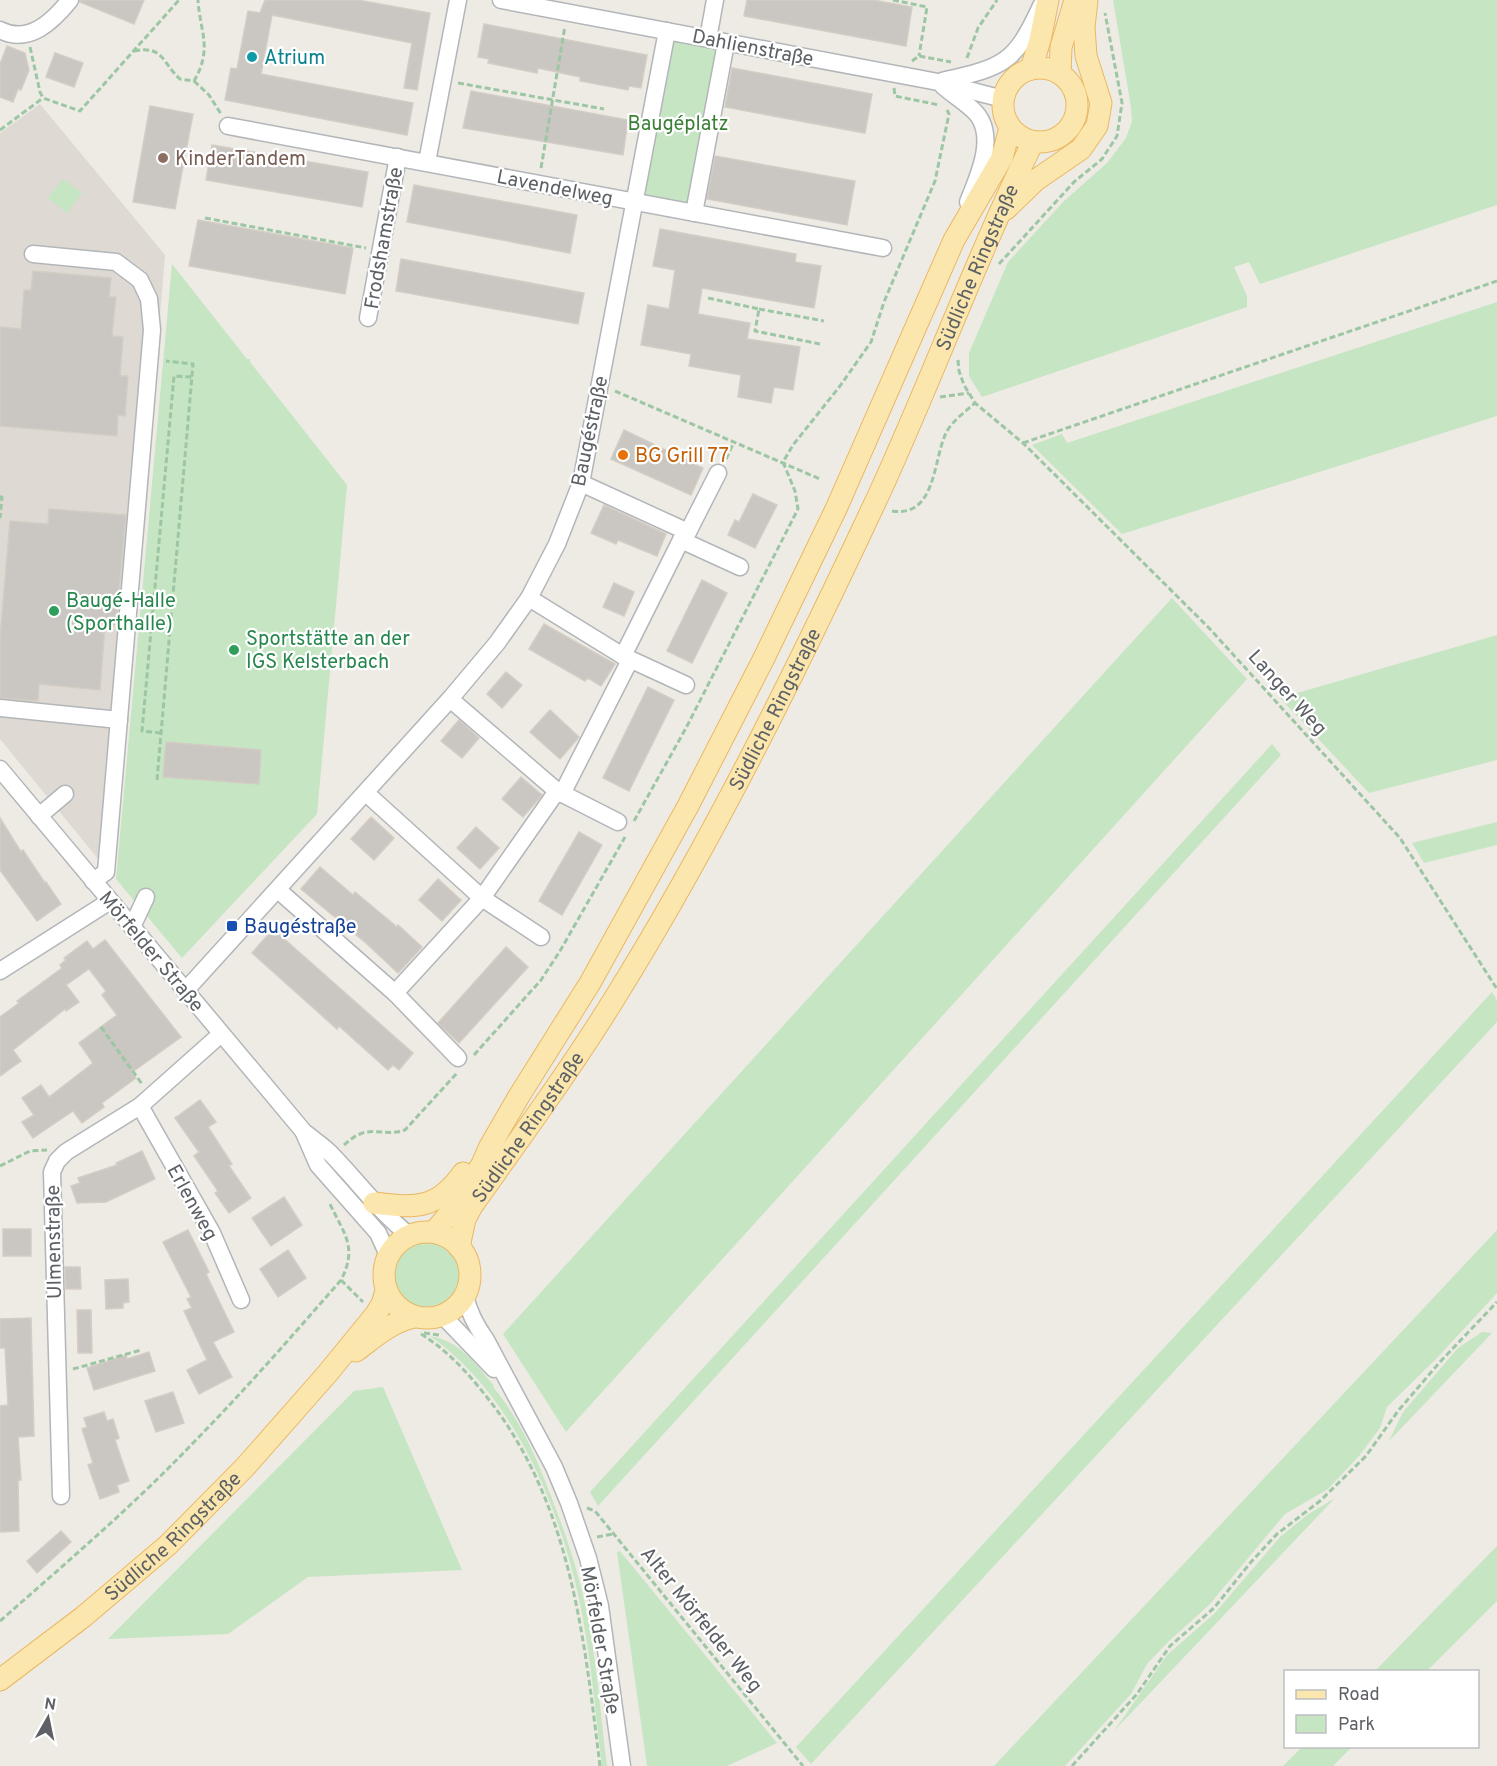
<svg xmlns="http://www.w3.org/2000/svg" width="1497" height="1766" font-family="Overpass,sans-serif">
<rect width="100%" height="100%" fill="#eeebe5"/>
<!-- education -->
<path fill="#dedad3" d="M40,104L165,255L113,877L0,739V133Z"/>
<!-- green -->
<g fill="#c6e5c3">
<path d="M1113,0H1497V205L1260,284L1249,262L1234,267L1247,296V307L982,397L969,376V353L1008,262L1064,201L1107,163L1126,138L1132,121L1131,107Z"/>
<path d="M657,38L729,51L699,208L628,194Z"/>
<path d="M63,179L82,193L67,213L48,198Z"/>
<path d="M172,264L247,359H250V362L347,485L317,814L182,958L116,879Z"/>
<path d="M1497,302V416L1122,534L1032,445L1062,434L1067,443Z"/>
<path d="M1172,598L1247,679L566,1432L503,1334Z"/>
<path d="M1497,635V760L1369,793L1280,698Z"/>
<path d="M1272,744L1281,755L598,1506L590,1492Z"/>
<path d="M1497,822V845L1424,863L1412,843Z"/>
<path d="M1492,992L1497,1000V1022L811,1764L796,1747Z"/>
<path d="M1497,1230V1293L1436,1359L1387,1407L1380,1428L1359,1456L1328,1489L1285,1514L1209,1605L1168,1642L1147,1664L1131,1694L1065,1766H994Z"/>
<circle cx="427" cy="1275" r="34"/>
<path d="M1482,1332L1492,1333L1389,1441L1403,1412L1458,1348Z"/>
<path d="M430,1336C460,1341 476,1364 494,1386L493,1387C519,1418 535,1454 549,1491C567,1536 582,1582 590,1630C598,1675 601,1721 607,1766H602C595,1711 591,1654 579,1599C559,1504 512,1394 430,1336Z"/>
<path d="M383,1387L462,1570L308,1577L228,1634L108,1639L354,1391Z"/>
<path d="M1335,1498L1114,1731L1167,1655L1214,1614L1280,1537L1307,1515Z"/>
<path d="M1497,1546V1601L1427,1671H1375Z"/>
<path d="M620,1551L777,1743L727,1766H647L617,1552Z"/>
<path d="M1302,1747V1746L1352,1747L1333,1766H1283Z"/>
</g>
<!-- building -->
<g fill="#cac6c1" stroke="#d3cdc4" stroke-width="1.5">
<path d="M80,0H144L134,24L80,2Z"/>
<path d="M265,0H358L430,13L417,90L404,88L412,43L272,15L261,74L413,103L407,135L225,100L231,68L237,69L248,11L260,13Z"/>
<path d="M747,0H873L912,7L906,46L744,16Z"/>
<path d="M484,24L647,55L641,88L629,86L628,90L580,81V77L538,68L537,73L488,63L489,59L478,57Z"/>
<path d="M7,46L25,53L29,70L21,90L18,89L13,102L0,97V64Z"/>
<path d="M55,53L83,63L74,87L46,77Z"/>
<path d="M732,68L872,94L865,133L725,107Z"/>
<path d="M471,91L628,120L623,155L463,128Z"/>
<path d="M150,106L193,114L175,209L133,202Z"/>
<path d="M212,145L368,172L362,207L206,180Z"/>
<path d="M715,156L855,181L847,225L707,199Z"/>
<path d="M414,185L577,215L570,253L407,222Z"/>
<path d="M198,220L353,248L345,294L189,266Z"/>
<path d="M660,229L796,254L795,262L821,266L814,308L702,288L698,314L750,323L747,339L800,347L793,390L774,387L771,403L738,397L741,375L689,366L691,354L641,345L648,305L669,309L675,270L653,266Z"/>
<path d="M401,259L584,293L578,324L396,291Z"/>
<path d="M33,271L111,278L109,297H116L112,336L123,337L120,376H128L125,416L118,415L117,436L0,426V327L21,329L24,290H31Z"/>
<path d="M624,430L703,468L691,495L611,459Z"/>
<path d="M753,494L777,505L755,548L728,535L735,520L739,522Z"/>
<path d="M604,505L666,534L657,556L618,540L616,544L591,533Z"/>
<path d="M49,509L126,515L116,626L105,625L100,690L39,684L38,701L0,698V637L10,521L48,524Z"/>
<path d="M702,580L727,593L692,663L667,651Z"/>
<path d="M614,583L634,592L624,616L603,607Z"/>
<path d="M544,624L615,664L601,686L588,678L585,681L529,649Z"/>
<path d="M506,672L522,685L502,708L487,694Z"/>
<path d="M648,687L674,700L629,791L603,778Z"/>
<path d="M550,710L579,737L560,759L530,732Z"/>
<path d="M459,720L479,738L462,758L441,741Z"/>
<path d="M166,742L261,750L259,784L163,777Z"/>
<path d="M521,777L542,795L523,817L502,799Z"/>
<path d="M371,817L394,838L374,860L351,839Z"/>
<path d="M0,818L21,852L23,850L45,883L46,882L61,904L37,921L0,870Z"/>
<path d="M476,827L499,848L480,869L457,848Z"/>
<path d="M579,832L602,845L562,915L539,901Z"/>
<path d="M320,867L353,895L355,892L397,927L398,925L422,947L398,973L366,943L301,889Z"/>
<path d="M438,879L461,900L442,921L419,900Z"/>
<path d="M273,929L413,1053L399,1070L393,1065L388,1070L339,1026L337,1029L252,953Z"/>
<path d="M105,940L181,1037L131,1073L136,1078L102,1103L104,1107L82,1123L73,1111L33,1138L22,1122L34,1115L22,1098L41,1085L49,1097L93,1063L79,1043L117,1015L102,995L106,991L89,969L66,985L79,1002L66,1011L65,1009L13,1050L21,1061L0,1076V1017L19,1003L17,1001L62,968L60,965L66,960L64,958L87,941L93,949Z"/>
<path d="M506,947L528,967L459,1043L438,1023Z"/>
<path d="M200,1100L216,1122L208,1127L232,1164L229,1166L251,1198L229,1213L215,1193L218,1191L194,1156L199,1152L175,1118Z"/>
<path d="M142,1151L155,1179L106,1202L77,1203L71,1186L80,1183L78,1178L117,1165L116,1163Z"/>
<path d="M284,1197L302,1225L271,1246L252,1218Z"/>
<rect x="3" y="1229" width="28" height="27"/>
<path d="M188,1230L209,1272L206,1274L234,1332L213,1342L232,1377L199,1394L187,1370L207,1360L184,1311L192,1308L187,1299L191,1297L163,1242Z"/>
<path d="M288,1250L306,1278L278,1297L260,1269Z"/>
<path d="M65,1267H80L81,1289H66Z"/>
<path d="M128,1279L129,1302L123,1303V1308L106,1309L105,1280Z"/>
<path d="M77,1310H91L92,1353H78Z"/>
<path d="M31,1318L34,1436L18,1437L21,1480H18L19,1531L0,1532V1406L8,1405L5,1348H0V1319Z"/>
<path d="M149,1352L155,1371L94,1390L87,1368L126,1355L127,1359Z"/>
<path d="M173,1392L184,1423L156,1432L145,1401Z"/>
<path d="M104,1412L107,1421L113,1419L119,1438L115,1440L129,1481L117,1485L119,1492L100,1499L88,1465L93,1463L82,1429L87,1427L84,1418Z"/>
<path d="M61,1531L71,1542L37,1573L27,1561Z"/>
</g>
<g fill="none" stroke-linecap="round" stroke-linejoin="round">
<defs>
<g id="minor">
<path d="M501,0L938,82L1003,99"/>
<path d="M0,30C29,45 53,21 70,0"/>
<path d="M708,39L715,0"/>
<path d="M942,81C1003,67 1014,65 1041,6"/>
<path d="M943,86C953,95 967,103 976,113C997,137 978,177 968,202"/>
<path d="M228,126L883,248"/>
<path d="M427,162L458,0"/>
<path d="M694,213L726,43"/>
<path d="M33,254L116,262L140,280L149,299L152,330L106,872L93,881"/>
<path d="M368,318L398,157"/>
<path d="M581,483L688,532"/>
<path d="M681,540L740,567"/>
<path d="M529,598L623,656L686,685"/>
<path d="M623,656L681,540L688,532L718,473"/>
<path d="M0,708L119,720"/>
<path d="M0,769L304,1132C314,1140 325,1147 333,1156C359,1183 380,1212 409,1235"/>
<path d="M557,791L618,822"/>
<path d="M366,793L482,898L541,937"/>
<path d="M562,794L630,660"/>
<path d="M39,816L65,794"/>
<path d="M278,890L395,993L458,1058"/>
<path d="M132,927L146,897"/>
<path d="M0,971L110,901"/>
<path d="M185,991L450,699L497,643L529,598L557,544L581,483L667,31"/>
<path d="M395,993L482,898L557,791L450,699"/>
<path d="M140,1106L212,1233L241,1300"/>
<path d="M304,1133L318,1165L378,1233L388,1255"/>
<path d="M465,1296C469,1313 476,1326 486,1340L554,1467L569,1503L588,1558L600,1606L622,1766"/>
<path d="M443,1316L494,1369"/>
<path d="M61,1496L52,1172L57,1161L66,1152L140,1106L221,1034"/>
</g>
<g id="major">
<circle cx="1040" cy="105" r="37"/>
<path d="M1031,69L1040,40L1048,0"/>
<path d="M1060,74L1061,47L1075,0"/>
<path d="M1006,209L1036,180L1081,149L1097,126L1101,103L1086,56L1084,27L1087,0"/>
<path d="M374,1203C415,1208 437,1210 463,1173"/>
<circle cx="427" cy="1275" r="43"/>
<path d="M434,1232L455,1207L482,1164L489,1148L519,1096L590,983L688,806L764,658L836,509L954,240L1002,158L1010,128"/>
<path id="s1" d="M459,1247L465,1219L472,1206C521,1137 571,1069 616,996C716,835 800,663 880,492C933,376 977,256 1033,142"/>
<path d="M356,1351C375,1337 391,1322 414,1317"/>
<path id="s2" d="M0,1680L83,1617L168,1545L245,1467L327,1374L376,1314L382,1304L386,1291"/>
</g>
</defs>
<!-- minor casing -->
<use href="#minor" stroke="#b2b6b9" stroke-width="19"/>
<!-- major casing -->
<use href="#major" stroke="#eab762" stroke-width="23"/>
<!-- path -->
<g stroke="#9dc6a4" stroke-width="3" stroke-dasharray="6 3" stroke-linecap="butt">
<path d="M893,0L927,7L919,56"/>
<path d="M30,47L40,92L43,98L80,111L179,0"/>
<path d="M134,51C164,45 162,63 180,79L194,81C213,48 200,33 198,0"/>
<path d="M967,58L978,28L997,0"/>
<path d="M912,61L919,56L951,62"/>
<path d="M194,81L209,95L221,114"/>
<path d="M458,83L604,109"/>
<path d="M894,88L895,96L939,105"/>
<path d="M0,130L43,98"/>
<path d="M541,168L565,26"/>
<path d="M205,218L366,248"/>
<path d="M999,264L1074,182L1102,159L1117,136L1122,103L1105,13"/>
<path d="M708,298L759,309L755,331L820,344"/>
<path d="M759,309L824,321"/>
<path d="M958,360L959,371L964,385L975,403L1023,443L1209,628L1400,838L1497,989"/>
<path d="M615,391L820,479"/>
<path d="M940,397L969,393"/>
<path d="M1023,443L1497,281"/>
<path d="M726,459L734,442"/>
<path d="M0,497H2L0,518"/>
<path d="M892,511C936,518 933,460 946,433C952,421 965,412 975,403"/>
<path d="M161,733L142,731L174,376L192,377"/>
<path d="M157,780L193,364L166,361"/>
<path d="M634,821L686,728L798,509L795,491L783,462L793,445L840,386L871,342L884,302L935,181L949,114L947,110"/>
<path d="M101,1027L142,1084"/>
<path d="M474,1055L541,980L560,951L625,837"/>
<path d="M344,1145C349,1141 354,1136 360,1134C374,1128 389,1136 405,1130L457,1073"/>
<path d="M0,1166L30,1151L47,1150"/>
<path d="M341,1280L363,1302"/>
<path d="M424,1333L439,1335"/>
<path d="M421,1334C447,1350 467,1372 486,1396C571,1502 584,1637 600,1766"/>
<path d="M73,1369L141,1350"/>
<path d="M587,1508L595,1511L803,1766"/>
<path d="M597,1537L613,1534"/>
<path d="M0,1621C66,1563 133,1506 194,1442C245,1390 293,1335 341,1280C358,1247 344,1234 330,1204"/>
<path d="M1072,1766L1137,1694L1170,1646L1214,1608L1251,1562L1277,1534L1320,1501L1366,1456L1398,1411L1439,1363L1497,1302"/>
</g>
<!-- minor -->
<use href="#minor" stroke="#fff" stroke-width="16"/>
<!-- major -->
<use href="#major" stroke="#fbe7ae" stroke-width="21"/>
</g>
<!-- markers -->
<circle fill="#0f9aa8" stroke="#fff" stroke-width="2" cx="252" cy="57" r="6"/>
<circle fill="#8d6e63" stroke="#fff" stroke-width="2" cx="163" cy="158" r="6"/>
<circle fill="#e8710a" stroke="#fff" stroke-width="2" cx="623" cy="455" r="6"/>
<g fill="#2e9e5b" stroke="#fff" stroke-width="2">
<circle cx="54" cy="611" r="6"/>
<circle cx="234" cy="650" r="6"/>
</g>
<rect fill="#1a4fb4" stroke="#fff" stroke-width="2" x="226" y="920" width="12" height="12" rx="3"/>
<g text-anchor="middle" stroke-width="4.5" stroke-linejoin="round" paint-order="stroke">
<!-- street labels -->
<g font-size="20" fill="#5d6165" stroke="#fff">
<text transform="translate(753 47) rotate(11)" y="7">Dahlienstraße</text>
<text transform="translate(555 187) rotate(11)" y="7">Lavendelweg</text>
<text transform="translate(383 238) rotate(-80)" y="7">Frodshamstraße</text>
<text dy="7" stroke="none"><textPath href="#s1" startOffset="1112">Südliche Ringstraße</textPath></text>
<text transform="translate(589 431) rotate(-78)" y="7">Baugéstraße</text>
<text transform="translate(1288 692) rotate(48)" y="7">Langer Weg</text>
<text dy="7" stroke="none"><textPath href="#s1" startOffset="626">Südliche Ringstraße</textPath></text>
<text transform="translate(152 951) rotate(50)" y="7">Mörfelder Straße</text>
<text dy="7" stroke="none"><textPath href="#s1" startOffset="140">Südliche Ringstraße</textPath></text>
<text transform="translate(193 1202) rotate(61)" y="7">Erlenweg</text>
<text transform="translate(53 1242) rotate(-91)" y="7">Ulmenstraße</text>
<text dy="7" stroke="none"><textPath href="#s2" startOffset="225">Südliche Ringstraße</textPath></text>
<text transform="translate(702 1619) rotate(51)" y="7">Alter Mörfelder Weg</text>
<text transform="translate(601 1640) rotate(80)" y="7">Mörfelder Straße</text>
</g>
<!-- culture labels -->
<g font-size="20" fill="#0d838f" stroke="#fff" text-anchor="start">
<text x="264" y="64">Atrium</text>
</g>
<!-- park labels -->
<g font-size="20" fill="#3c8038" stroke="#fff">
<text x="678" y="130">Baugéplatz</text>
</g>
<!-- education labels -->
<g font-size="20" fill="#785e54" stroke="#fff" text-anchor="start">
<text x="175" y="165">KinderTandem</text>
</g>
<!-- food labels -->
<g font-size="20" fill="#c56008" stroke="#fff" text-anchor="start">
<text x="635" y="462">BG Grill 77</text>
</g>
<!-- leisure labels -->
<g font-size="20" fill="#27864d" stroke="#fff" text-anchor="start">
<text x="66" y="607">Baugé-Halle<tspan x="66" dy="23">(Sporthalle)</tspan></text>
<text x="246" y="645">Sportstätte an der<tspan x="246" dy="23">IGS Kelsterbach</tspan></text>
</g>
<!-- transit labels -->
<g font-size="20" fill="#164399" stroke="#fff" text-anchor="start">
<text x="244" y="933">Baugéstraße</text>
</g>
</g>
<!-- legend -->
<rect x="1284" y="1670" width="195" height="78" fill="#ffffff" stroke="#bec0c1" stroke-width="1.5"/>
<rect x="1296" y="1690" width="30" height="9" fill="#fbe7ae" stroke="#bec0c1" stroke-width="1.5"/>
<text x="1338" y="1700" font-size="18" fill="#5d6165">Road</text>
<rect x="1296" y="1715" width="30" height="18" fill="#c6e5c3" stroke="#bec0c1" stroke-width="1.5"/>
<text x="1338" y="1730" font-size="18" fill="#5d6165">Park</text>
<!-- north arrow -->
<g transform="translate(48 1718) rotate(9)" stroke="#ffffff" stroke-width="4.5" paint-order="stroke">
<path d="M0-4.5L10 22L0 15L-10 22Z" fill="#5d6165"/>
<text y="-9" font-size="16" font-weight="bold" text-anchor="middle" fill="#5d6165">N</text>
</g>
</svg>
